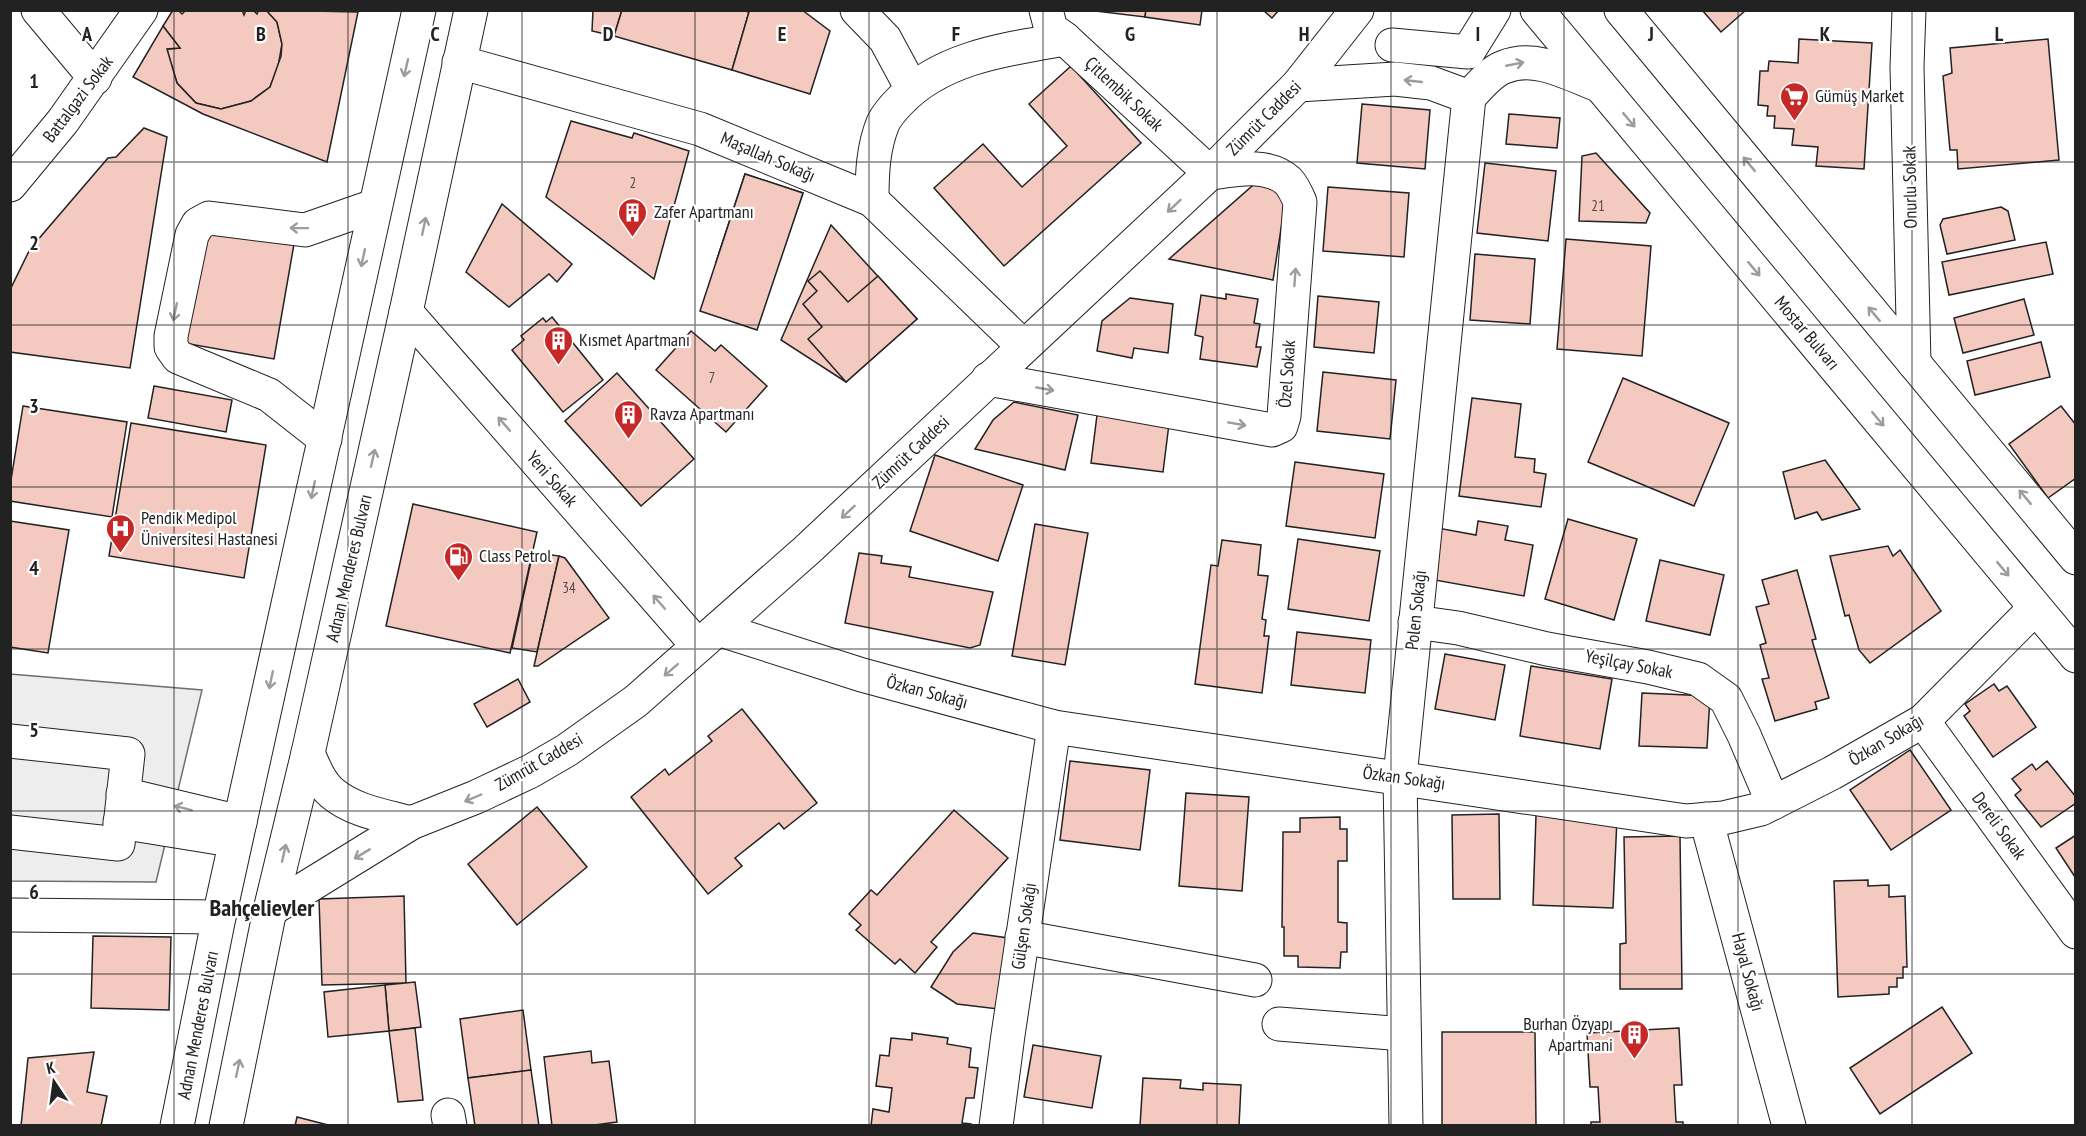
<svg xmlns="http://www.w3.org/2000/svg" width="2086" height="1136" font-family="'PT Sans Narrow',sans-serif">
<rect width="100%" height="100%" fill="#fff"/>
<!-- parking -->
<path fill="#ededed" stroke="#6f6f6f" stroke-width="1.5" d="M10,674L202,690L156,882L11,881Z"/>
<!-- building -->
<g fill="#f3c9c0" stroke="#222" stroke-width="1.5">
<path d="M173,10H178L182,14L186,10H242L244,15L246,10H253L257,14L259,10H266L277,22L282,44L278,67L270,87L251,101L221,109L196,103L177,83L168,54L167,49L180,48L163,26Z"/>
<path d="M266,10L358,12L327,162L203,114L133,77L163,26L180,48L167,49L177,83L196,103L221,109L251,101L270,87L281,56L282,44L277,22Z"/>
<path d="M593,10H622L614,36L592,31Z"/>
<path d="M622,10H742L749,12L732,70L614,36Z"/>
<path d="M742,10H802L830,31L810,94L732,70L749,12Z"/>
<path d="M1087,10H1146L1145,17Z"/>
<path d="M1146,10H1202L1200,25L1145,17Z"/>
<path d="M1263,10H1279L1272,18Z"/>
<path d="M1702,10H1746L1721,32Z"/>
<path d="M1799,39L1872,43L1864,169L1816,166L1818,147L1792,145L1794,129L1774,128L1775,116H1767L1768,106L1758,105L1760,71H1768L1769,61L1798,63Z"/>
<path d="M2048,39L2059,160L1958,169L1957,150H1950L1943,76L1952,73L1950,48Z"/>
<path d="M1071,66L1141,143L1004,266L934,188L983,144L1022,187L1067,146L1029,104Z"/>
<path d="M1362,104L1430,110L1425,169L1357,163Z"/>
<path d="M1509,114L1560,118L1557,148L1506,144Z"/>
<path d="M571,121L632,138L634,133L689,151L654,279L546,197Z"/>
<path d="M144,128L167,137L130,368L10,352V290L30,249L108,158L116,157Z"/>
<path d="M1596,153L1650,213L1646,223L1579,221L1582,156Z"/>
<path d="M1485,163L1556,171L1548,241L1477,233Z"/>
<path d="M745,174L803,193L773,280L716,262Z"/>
<path d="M745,174L803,193L757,330L700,311Z"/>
<path d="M1259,180L1286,197L1273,280L1169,259Z"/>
<path d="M1328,187L1409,193L1404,257L1323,251Z"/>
<path d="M502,204L572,264L557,282L549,274L509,307L466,272Z"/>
<path d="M2001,207L2008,211L2015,240L1947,254L1940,225L1943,219Z"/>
<path d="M181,224L294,244L274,359L161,339Z"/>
<path d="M831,225L917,319L846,382L781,340Z"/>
<path d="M1566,239L1651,246L1642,356L1557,349Z"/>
<path d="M2046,242L2053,274L1949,295L1942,262Z"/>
<path d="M1475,254L1535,259L1530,324L1470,320Z"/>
<path d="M820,271L848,302L878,276L917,319L846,382L808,339L822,327L803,304L817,291L808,281Z"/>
<path d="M1226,294L1258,299L1254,323L1260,324L1256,347H1261L1257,367L1200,359L1203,337L1195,335L1201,295L1226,299Z"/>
<path d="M1318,296L1379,302L1374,353L1314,347Z"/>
<path d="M1130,298L1173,304L1168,353L1134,348L1132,358L1097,351L1102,321Z"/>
<path d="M2024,299L2034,335L1963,353L1954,318Z"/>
<path d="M552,317L603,380L563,412L512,350L524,340L521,336L543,318L546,322Z"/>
<path d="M691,331L715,351L721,345L767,386L726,432L656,370Z"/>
<path d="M2041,342L2050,377L1975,395L1967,361Z"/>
<path d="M1323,372L1396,380L1390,439L1317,431Z"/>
<path d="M617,373L694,459L641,506L565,421Z"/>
<path d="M1623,378L1729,423L1694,506L1588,462Z"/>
<path d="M154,386L232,400L226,432L148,418Z"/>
<path d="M1472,398L1521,404L1515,457L1535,459L1534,472L1546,474L1541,507L1459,496Z"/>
<path d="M1014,402L1078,415L1065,470L975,449L993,420Z"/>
<path d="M23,406L127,422L112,517L10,501V486Z"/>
<path d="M2061,406L2076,425V478L2048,498L2009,444Z"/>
<path d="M1098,407L1170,416L1163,472L1091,463Z"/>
<path d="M131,423L266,445L244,578L109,556Z"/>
<path d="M935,455L1023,485L998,561L910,531Z"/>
<path d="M1825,460L1860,509L1822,520L1817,512L1795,519L1783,472Z"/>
<path d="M1295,462L1384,474L1375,538L1286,526Z"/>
<path d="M413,504L537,532L510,653L386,626Z"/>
<path d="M1568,519L1637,539L1614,620L1545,599Z"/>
<path d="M10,521L69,530L48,653L10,647Z"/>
<path d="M1478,521L1508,526L1505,540L1533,545L1524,596L1429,579L1438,528L1476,535Z"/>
<path d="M1035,524L1088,533L1065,665L1012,656Z"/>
<path d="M1298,539L1380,551L1369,621L1288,609Z"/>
<path d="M1222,540L1261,545L1258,575L1268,576L1262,619L1266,620L1264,636H1269L1262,693L1195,684L1211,565L1218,566Z"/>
<path d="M1888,546L1893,556L1900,550L1941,611L1870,663L1859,650L1849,615L1845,616L1830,556Z"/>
<path d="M533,552L559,556L537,652L512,648Z"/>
<path d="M859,553L882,556L881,563L911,567L909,577L993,592L980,645L970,648L845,623Z"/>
<path d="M559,556L565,558L609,618L538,666H534Z"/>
<path d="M1660,560L1724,575L1710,635L1646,621Z"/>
<path d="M1797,570L1816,639L1812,640L1829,698L1815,702L1817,709L1775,721L1762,679L1769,678L1760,645L1766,643L1756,607L1769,604L1762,580Z"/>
<path d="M1297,632L1371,640L1365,693L1291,685Z"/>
<path d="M1445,654L1505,665L1495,720L1435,709Z"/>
<path d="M1531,666L1612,679L1600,749L1520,736Z"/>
<path d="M518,679L530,702L487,727L474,704Z"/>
<path d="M1994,684L1999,691L2007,686L2036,727L1993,757L1964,716L1970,711L1965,704Z"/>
<path d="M1642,693L1710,696L1707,748L1639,746Z"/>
<path d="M742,709L817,803L784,829L779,823L735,858L742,866L708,894L631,797L665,769L669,775L712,741L708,736Z"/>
<path d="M1910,750L1951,810L1891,850L1850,790Z"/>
<path d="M1070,761L1150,770L1140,850L1060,840Z"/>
<path d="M2047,761L2076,797V803L2041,827L2015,795L2021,790L2012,779L2032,764L2036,770Z"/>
<path d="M1186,793L1249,797L1242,891L1179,886Z"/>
<path d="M537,807L587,867L517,925L468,864Z"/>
<path d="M954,810L1008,858L931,942L937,947L915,973L900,959L895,964L856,930L861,925L849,914L871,890L877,895Z"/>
<path d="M1499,814L1500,899H1453L1452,815Z"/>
<path d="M1536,815L1617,818L1613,908L1533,905Z"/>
<path d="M1340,817V829H1347V861H1338V922L1347,923V952H1341L1340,968L1298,967V956H1284V927H1282L1283,832H1300V818Z"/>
<path d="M2076,835V877H2075L2056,848Z"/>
<path d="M1680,836L1682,989H1620V944L1626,943L1624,837Z"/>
<path d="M1868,880V886L1889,885V897L1905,896L1907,967H1903V978H1897V987H1889V994L1838,997L1834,881Z"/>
<path d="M404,896L406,983L322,985L319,899Z"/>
<path d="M973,933L1008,938L998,1009L957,1004L931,987L953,952Z"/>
<path d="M93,936L171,937L169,1010L91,1008Z"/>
<path d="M415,982L421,1027L389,1031L385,985Z"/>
<path d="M385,985L389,1031L328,1037L324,992Z"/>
<path d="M1942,1007L1972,1053L1880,1114L1850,1068Z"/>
<path d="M523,1010L531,1070L468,1078L460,1019Z"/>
<path d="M415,1028L423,1100L398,1102L389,1031Z"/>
<path d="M1679,1028L1682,1085H1674L1676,1122H1683V1126H1591V1122H1600L1598,1087H1590L1587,1033Z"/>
<path d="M1442,1032H1535L1536,1126H1442Z"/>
<path d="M912,1033L948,1038L947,1044L971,1048L969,1067L978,1068L974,1098H966L962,1123L971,1124V1126H871L873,1109L889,1112L892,1088L876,1086L880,1055L889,1056L891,1038L912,1040Z"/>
<path d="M1033,1045L1101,1056L1092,1108L1024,1097Z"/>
<path d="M591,1051L592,1063L609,1061L617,1122L587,1126H552L544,1057Z"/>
<path d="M94,1052L87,1092L107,1096L101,1126H21L28,1058Z"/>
<path d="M531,1070L539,1126H475L468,1078Z"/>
<path d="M1143,1078L1181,1080L1180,1088L1203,1090V1083L1241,1085L1239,1126H1140Z"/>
<path d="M297,1117L332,1126H295Z"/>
</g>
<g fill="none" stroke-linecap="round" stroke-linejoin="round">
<defs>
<g id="minor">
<path d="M38,10L95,78"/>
<path d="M857,10L885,39L912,89"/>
<path d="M1909,10L1907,67L1914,363"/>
<path d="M1392,45L1468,52L1494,10"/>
<path d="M459,62L700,129L872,200L1023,346"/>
<path d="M1298,85L1395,79L1431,83L1469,97L1400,777L1406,1126"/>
<path d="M10,185L63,121L141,10"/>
<path d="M872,200C872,173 873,148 883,123C887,115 894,107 900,101C942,57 1007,49 1065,39"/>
<path d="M406,312L698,646"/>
<path d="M988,379L1272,430L1281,426L1284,416L1300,202C1297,195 1293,186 1288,181C1267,162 1235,170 1210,173L1065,39L1051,29L1046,10"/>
<path d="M325,439L269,395L178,357L171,347V336L192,235L198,224L209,218L305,230L374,206"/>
<path d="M1415,622L1458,628L1547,649L1648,667L1698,679L1726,699L1744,735L1773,803"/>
<path d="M718,629L862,675L1054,727L1686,821L1723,818L1761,809L1832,773L1923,721L2035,608"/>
<path d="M1923,721L2076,932"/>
<path d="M10,741L128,754L118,844L10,832"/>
<path d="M308,753C314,767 320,783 332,793C353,811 385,816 411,823"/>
<path d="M123,794L240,822"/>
<path d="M1706,819L1789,1126"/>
<path d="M120,822L231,840"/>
<path d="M270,910L411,823L476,797L531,771L567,750L636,701L807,550L1210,173L1298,85L1357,10"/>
<path d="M10,915L219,917"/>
<path d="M1022,937L1255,980"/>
<path d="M1279,1024L1404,1034"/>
<path d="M448,1115L450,1126"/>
<path d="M996,1126L1008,1035L1054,727"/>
</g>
<g id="major">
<path d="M1537,10L2076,656"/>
<path d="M1621,10L2076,558"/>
<path d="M1469,97C1479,87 1490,72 1504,67C1535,54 1569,74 1598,85"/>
<path d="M177,1126L219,917L419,10"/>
<path d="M226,1126L270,910L308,753L406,312L471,10"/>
</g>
</defs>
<!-- minor casing -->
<use href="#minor" stroke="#222" stroke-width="35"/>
<!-- major casing -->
<use href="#major" stroke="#222" stroke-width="35"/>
<!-- minor -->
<use href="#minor" stroke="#fff" stroke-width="33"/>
<!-- major -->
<use href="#major" stroke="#fff" stroke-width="33"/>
</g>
<!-- one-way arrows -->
<defs><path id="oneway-shaft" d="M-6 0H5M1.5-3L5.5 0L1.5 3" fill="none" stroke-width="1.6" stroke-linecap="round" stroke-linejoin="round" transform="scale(1.5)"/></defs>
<g stroke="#9c9c9c">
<use href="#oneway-shaft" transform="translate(1515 64) rotate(-11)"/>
<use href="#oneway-shaft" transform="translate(406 68) rotate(103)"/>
<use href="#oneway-shaft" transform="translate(1413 81) rotate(-174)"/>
<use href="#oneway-shaft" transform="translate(1629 120) rotate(50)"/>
<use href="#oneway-shaft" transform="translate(1749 164) rotate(-130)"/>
<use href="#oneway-shaft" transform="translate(1174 206) rotate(137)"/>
<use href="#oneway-shaft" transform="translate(424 226) rotate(-78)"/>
<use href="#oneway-shaft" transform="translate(299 228) rotate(-179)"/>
<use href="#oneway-shaft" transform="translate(363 258) rotate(102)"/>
<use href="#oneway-shaft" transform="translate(1754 269) rotate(50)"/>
<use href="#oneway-shaft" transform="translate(1295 277) rotate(-86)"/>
<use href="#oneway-shaft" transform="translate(175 312) rotate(102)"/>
<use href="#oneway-shaft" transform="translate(1874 314) rotate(-130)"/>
<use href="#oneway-shaft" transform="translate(1045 389) rotate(10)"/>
<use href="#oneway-shaft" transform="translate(1878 419) rotate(50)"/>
<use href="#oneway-shaft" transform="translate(504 424) rotate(-131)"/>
<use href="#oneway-shaft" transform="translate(1237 424) rotate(10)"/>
<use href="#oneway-shaft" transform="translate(373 458) rotate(-77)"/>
<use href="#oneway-shaft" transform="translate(313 490) rotate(102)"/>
<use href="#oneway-shaft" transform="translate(2025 497) rotate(-130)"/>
<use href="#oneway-shaft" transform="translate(848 512) rotate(137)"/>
<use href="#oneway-shaft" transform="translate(2003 569) rotate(50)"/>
<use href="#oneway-shaft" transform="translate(659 602) rotate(-131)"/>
<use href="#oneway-shaft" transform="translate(671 670) rotate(139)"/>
<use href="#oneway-shaft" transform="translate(271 680) rotate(102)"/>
<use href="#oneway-shaft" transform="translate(473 798) rotate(157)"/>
<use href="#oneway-shaft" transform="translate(183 808) rotate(-166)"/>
<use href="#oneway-shaft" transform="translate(284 853) rotate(-77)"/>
<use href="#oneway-shaft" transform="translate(362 854) rotate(149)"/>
<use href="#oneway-shaft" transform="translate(238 1068) rotate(-78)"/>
</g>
<!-- grid -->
<path fill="none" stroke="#222" stroke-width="1.5" stroke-opacity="0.55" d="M174,10V1126M348,10V1126M522,10V1126M695,10V1126M869,10V1126M1043,10V1126M1217,10V1126M1391,10V1126M1564,10V1126M1738,10V1126M1912,10V1126M10,162H2076M10,325H2076M10,487H2076M10,649H2076M10,811H2076M10,974H2076"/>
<!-- icons -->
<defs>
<symbol id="supermarket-pin" viewBox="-11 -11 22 30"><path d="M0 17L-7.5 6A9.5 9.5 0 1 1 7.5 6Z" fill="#c62828" stroke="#fff"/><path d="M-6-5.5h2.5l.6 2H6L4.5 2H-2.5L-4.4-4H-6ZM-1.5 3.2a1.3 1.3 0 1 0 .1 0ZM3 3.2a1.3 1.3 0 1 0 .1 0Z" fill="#fff"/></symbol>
<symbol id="building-pin" viewBox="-11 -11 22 30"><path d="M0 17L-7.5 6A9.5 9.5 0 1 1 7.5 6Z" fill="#c62828" stroke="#fff"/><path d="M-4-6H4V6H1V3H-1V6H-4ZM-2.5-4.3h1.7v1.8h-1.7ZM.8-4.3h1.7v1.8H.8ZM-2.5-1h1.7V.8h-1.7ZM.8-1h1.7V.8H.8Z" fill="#fff"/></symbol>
<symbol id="hospital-pin" viewBox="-11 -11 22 30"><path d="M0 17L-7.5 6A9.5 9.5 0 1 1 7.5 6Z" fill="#c62828" stroke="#fff"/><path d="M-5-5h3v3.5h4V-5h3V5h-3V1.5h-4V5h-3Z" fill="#fff"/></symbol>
<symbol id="fuel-pin" viewBox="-11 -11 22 30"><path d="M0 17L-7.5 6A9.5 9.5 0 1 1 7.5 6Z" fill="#c62828" stroke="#fff"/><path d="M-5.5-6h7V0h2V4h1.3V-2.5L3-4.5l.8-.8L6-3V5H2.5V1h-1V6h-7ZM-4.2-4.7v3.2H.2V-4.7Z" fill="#fff"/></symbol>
</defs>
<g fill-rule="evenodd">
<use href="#supermarket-pin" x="1778" y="80" width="33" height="45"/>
<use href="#building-pin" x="616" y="196" width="33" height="45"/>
<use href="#building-pin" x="542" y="324" width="33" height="45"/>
<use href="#building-pin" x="612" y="398" width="33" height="45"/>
<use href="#hospital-pin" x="104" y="512" width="33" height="45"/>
<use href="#fuel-pin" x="442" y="540" width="33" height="45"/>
<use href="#building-pin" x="1618" y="1018" width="33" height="45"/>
</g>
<g text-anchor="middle" stroke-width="4.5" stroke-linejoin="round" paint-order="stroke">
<!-- number labels -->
<g font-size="15" fill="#564c4a">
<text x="633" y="188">2</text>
<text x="1598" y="211">21</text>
<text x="712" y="383">7</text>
<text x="569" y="593">34</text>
</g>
<!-- street labels -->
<g font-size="18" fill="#222" stroke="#fff">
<text transform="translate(1124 94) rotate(43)" y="6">Çitlembik Sokak</text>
<text transform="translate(78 99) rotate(-53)" y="6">Battalgazi Sokak</text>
<text transform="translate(1264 118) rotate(-45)" y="6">Zümrüt Caddesi</text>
<text transform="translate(768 157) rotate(23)" y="6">Maşallah Sokağı</text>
<text transform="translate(1910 187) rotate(-91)" y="6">Onurlu Sokak</text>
<text transform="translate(1807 333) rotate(50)" y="6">Mostar Bulvarı</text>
<text transform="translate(1287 374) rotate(-86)" y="6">Özel Sokak</text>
<text transform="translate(911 452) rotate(-43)" y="6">Zümrüt Caddesi</text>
<text transform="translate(552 479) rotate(49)" y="6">Yeni Sokak</text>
<text transform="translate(349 568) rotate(-77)" y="6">Adnan Menderes Bulvarı</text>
<text transform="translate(1416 610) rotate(-84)" y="6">Polen Sokağı</text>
<text transform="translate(1629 664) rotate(11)" y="6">Yeşilçay Sokak</text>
<text transform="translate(927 692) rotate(15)" y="6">Özkan Sokağı</text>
<text transform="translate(1886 740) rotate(-31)" y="6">Özkan Sokağı</text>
<text transform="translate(539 762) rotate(-30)" y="6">Zümrüt Caddesi</text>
<text transform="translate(1404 778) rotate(8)" y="6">Özkan Sokağı</text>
<text transform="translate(1999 826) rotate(54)" y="6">Dereli Sokak</text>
<text transform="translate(1024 926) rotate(-82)" y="6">Gülşen Sokağı</text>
<text transform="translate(1748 972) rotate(75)" y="6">Hayal Sokağı</text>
<text transform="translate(198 1025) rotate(-79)" y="6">Adnan Menderes Bulvarı</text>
</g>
<!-- poi labels -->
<g font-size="18" fill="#222" stroke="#fff" text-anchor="start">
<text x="1815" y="102">Gümüş Market</text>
<text x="654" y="218">Zafer Apartmanı</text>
<text x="579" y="346">Kısmet Apartmanı</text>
<text x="650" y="420">Ravza Apartmanı</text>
<text x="141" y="524">Pendik Medipol<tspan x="141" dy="21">Üniversitesi Hastanesi</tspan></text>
<text x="479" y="562">Class Petrol</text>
<text x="1613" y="1030" text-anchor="end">Burhan Özyapı<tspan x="1613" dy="21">Apartmani</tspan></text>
</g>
<!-- district labels -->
<g font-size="24" font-weight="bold" fill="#222" stroke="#fff">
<text x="262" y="916">Bahçelievler</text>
</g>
</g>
<g font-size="20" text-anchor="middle" font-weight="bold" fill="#222" stroke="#fff" stroke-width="4.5" stroke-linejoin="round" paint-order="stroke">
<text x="87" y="41">A</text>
<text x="261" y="41">B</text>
<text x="435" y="41">C</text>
<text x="608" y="41">D</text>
<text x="782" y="41">E</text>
<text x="956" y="41">F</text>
<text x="1130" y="41">G</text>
<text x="1304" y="41">H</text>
<text x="1478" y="41">I</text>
<text x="1651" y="41">J</text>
<text x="1825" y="41">K</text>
<text x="1999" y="41">L</text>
<text x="34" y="88">1</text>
<text x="34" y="250">2</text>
<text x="34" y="413">3</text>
<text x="34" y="575">4</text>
<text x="34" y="737">5</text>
<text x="34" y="899">6</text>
</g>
<!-- border -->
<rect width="2086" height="1136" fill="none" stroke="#222222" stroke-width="24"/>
<!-- north arrow -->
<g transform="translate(54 1082) rotate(347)" stroke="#ffffff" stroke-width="4.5" paint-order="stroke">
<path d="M0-4.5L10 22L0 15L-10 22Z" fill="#222222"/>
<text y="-9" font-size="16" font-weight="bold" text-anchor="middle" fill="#222222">K</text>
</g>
</svg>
